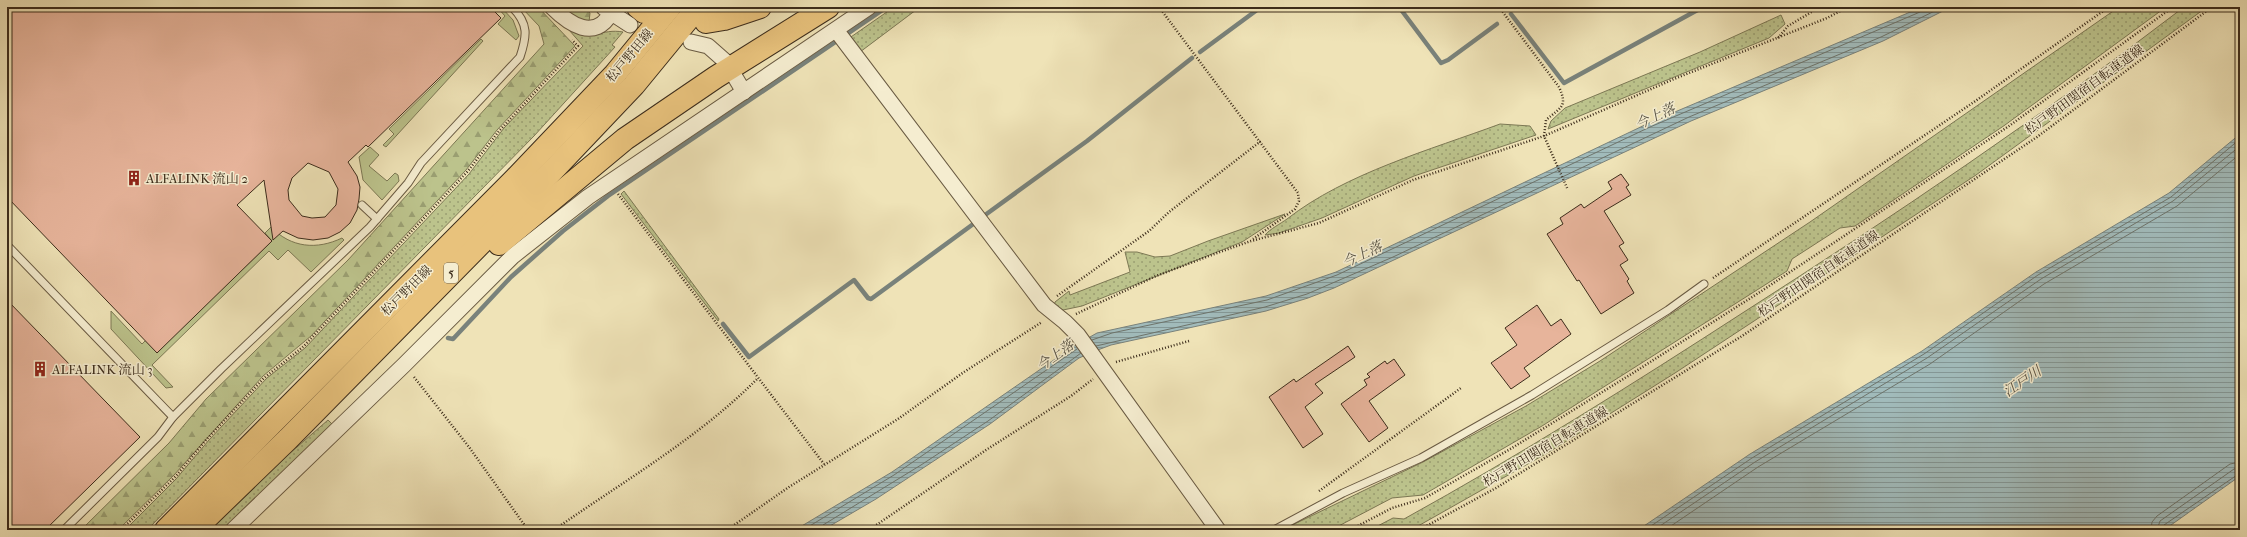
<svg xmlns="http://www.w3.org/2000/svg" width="2247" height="537" font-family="'IM FELL French Canon','Noto Serif JP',serif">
<defs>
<pattern id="grass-dots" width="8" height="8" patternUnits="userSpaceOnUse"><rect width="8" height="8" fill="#bcc38c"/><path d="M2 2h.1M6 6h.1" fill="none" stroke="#9a9f72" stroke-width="1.8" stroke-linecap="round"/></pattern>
<pattern id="forest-firs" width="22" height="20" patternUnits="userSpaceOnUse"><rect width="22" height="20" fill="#bcc38c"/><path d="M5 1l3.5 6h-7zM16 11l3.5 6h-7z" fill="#9a9f72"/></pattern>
<pattern id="water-rules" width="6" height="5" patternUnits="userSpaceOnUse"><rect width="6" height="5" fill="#a1bbbb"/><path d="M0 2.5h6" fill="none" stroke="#849897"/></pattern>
</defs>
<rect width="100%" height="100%" fill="#efe3b7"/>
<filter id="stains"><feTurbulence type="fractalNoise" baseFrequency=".005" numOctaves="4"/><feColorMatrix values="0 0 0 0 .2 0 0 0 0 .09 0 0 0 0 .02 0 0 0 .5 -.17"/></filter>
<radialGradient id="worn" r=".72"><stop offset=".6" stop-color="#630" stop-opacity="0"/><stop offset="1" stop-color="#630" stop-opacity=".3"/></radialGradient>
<!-- grass -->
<g fill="url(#grass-dots)" stroke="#7c7854">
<path d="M894,7H920L860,52L848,39Z"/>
<path d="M2119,7H2166L2005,125L1855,226L1840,228L1792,259L1787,271L1542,426L1423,495L1392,498L1331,530H1282L1423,462L1526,406L1600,361L1810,222Z"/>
<path d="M2184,7H2207L1976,175L1675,373L1549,452L1411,530H1370L1393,518L1404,519C1520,455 1633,384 1744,312C1894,216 2042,116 2184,7Z"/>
<path d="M1781,15L1785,24L1769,38L1548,129L1551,121L1565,108L1700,52Z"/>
<path d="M569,30C590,42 602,28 623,32L612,45L615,47L534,136L147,530H125L176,479L209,440L267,378L305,348L469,174L504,128L583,46Z"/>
<path d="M1500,124L1530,126L1536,135L1414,176L1322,218L1279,233L1265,235C1270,229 1280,224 1287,219C1346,173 1430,150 1500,124Z"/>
<path d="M624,191L719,319L718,321L621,194Z"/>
<path d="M1285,214L1242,242L1082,306L1063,310L1054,306L1055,302L1069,291L1070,295L1130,272L1125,252H1137L1155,257L1170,256L1208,241Z"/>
<path d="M328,420L333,425L225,530H208L289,454Z"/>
</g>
<!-- forest -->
<g fill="url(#forest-firs)" stroke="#7c7854">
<path d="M521,7H538L575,46L497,130L466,170L311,336L263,376L174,475L118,530H81L169,443L206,399L348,260L544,44L539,26Z"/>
<path d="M561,7H585L590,13L589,22L582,21Z"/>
</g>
<!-- garden -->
<g fill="#bcc38c" stroke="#7c7854">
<path d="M497,7H501L513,20L519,36L516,40L498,24L505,16Z"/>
<path d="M481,39L483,41L386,147L383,145L394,134L389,129Z"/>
<path d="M370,147L379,155L369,166L387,181L395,173L398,175L399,181L382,200L363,180L359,157Z"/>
<path d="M271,227C291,248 317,250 342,238L344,240L311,272L288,250L278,260L269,251L152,365L173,387L166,388L111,329V311L142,344L146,340L157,352L272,241L265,233Z"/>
</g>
<!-- water -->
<g fill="url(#water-rules)" stroke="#79827b">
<path d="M1922,7H1951L1883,41L1691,121L1334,288L1308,298L1266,311L1111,345L1095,351L1079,358L990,424L876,499L823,530H795L892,472L1074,346L1097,333L1266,296L1336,272L1649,123Z"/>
<path d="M2240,134V476L2164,530H1638L1750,454L1922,351L2036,272L2169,193Z"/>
</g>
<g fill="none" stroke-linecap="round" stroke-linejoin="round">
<!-- shore -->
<g stroke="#6e746b" stroke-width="1">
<path d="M1092,340L1112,333L1267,300L1337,275L1650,127L1920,12L1923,7"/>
<path d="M1096,346L1265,307L1307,294L1393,257L1689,117L1881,37L1943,7"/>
<path d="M803,530L894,475L1077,349"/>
<path d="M821,530L823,525L921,465L988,421L1081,353"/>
<path d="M1645,530L1752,458L1924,354L2038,275L2171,197L2240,139"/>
<path d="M1654,530L1755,462L1927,358L2041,279L2173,201L2240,146"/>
<path d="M1665,530L1758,467L1930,364L2044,284L2177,206L2240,154"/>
<path d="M2151,530L2152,522L2157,516L2230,464L2240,462"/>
<path d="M2157,530L2160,521L2234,469L2240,468"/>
<path d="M2162,530L2164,525L2240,473"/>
</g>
<!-- stream -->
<g stroke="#79827b" stroke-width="4.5">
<path d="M1399,7L1441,63L1448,60L1497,24"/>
<path d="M1511,14L1564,83L1703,7"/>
<path d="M1200,52L1261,7"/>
<path d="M981,218L1087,141L1192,58"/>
<path d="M723,324L749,357L854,280L868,298L871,299L976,222"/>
<path d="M448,338L453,339L511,277L563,231L608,196L887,7"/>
</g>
</g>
<!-- building -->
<g fill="#e7b49b" stroke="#3c2c1b" fill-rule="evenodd">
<path d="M7,7H490L501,18L368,147L366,145L348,162L357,176L360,187L359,199L357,210L350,223L340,232L328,238L313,240L298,238L283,231L273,240L264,180L237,205L272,241L157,353L7,197ZM308,163L329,172L338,189L336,205L325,217L312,218L302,216L289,200L288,190L292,178Z"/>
<path d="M1621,174L1629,185L1626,187L1631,195L1604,211L1624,243L1619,246L1628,260L1620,265L1629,279L1627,281L1634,293L1601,314L1579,280L1577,281L1547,234L1563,224L1560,218L1581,204L1584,208L1612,189L1608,182Z"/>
<path d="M7,300L140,437L45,530H7Z"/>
<path d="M1537,305L1551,326L1561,319L1571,334L1524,368L1530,376L1511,389L1491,363L1517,345L1505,328Z"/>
<path d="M1348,346L1355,357L1315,384L1323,393L1305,407L1323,434L1303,448L1269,397L1294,379L1296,382Z"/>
<path d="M1394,359L1405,375L1369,401L1388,428L1369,442L1341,404L1367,385L1364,380L1370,377L1367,374L1385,361L1387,364Z"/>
</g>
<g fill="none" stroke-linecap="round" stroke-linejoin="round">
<defs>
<g id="service">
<path d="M362,205L377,219"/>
<path d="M7,245L173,417"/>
<path d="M64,530L158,437L173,417L221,369L370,227L408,183L421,163L520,57C527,36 529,24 512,7"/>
<path d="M1274,530L1343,493L1421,458L1532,395L1668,310L1704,284"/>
</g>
<g id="minor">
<path d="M552,7C569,24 595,42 611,13"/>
<path d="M604,8L630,25"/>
<path d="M836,30L1044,305L1065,322L1078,335L1218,530"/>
<path d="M691,42L708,46L725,61"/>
<path d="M735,77L744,92"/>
<path d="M233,530L404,365L513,256L588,197L869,7"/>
</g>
<g id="primary">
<path d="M638,7L644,12"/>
<path d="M706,22L724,19L760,7"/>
<path d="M499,244L625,139L716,77L828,7"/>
<path d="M166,530L515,179L615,74L670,7"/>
<path d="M194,530L288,439L557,166L634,85L698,7"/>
</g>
</defs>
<!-- service casing -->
<use href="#service" stroke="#695a42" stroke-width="9"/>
<!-- minor casing -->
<use href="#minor" stroke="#695a42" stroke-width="17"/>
<!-- primary casing -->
<use href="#primary" stroke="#3c2c1b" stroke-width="24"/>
<!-- path -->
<g stroke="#3c2c1b" stroke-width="2.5" stroke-dasharray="1 2" stroke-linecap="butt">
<path d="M1159,7L1298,193L1299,201L1295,209L1253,239"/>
<path d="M1499,7L1559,87C1568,107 1561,107 1546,120L1544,136L1568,190"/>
<path d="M1778,38L1788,26L1820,7"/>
<path d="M618,194L824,464"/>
<path d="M1713,278L1974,102L2109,7"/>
<path d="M1057,296L1149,231L1169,212L1261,141"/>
<path d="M1076,314L1156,276L1217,253L1251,241L1319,223L1413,180L1544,136L1674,79L1827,18L1848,7"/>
<path d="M1116,362L1189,341"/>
<path d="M414,377L469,447L528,530"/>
<path d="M1319,491L1461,388"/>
<path d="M121,530L176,476L206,440L264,378L304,346L468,171L499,131L578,46L572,40"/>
<path d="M554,530C622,482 699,438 758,378"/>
<path d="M727,530L789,487L898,419L964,372L1042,322"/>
<path d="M869,530L986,450L1071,396L1093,379"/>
<path d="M1350,530L1392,508L1425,498L1512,448L1633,373L1760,292L2009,126L2173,7"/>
<path d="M1419,530L1496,488L1742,336L2037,137L2212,7"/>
</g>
<!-- service -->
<use href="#service" stroke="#f5edd0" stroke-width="7"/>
<!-- minor -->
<use href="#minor" stroke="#f5edd0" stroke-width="15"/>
<!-- primary -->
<use href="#primary" stroke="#e8c27c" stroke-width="22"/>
</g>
<!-- icons -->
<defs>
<symbol id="building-bare" viewBox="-9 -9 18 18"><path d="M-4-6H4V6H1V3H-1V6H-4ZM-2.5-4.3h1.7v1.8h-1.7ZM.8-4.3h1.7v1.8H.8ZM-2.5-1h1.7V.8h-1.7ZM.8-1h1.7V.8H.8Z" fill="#8f2418" stroke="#f5edd0" stroke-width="2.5" paint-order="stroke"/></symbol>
</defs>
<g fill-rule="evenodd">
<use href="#building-bare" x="123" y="167" width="22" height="22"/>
<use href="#building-bare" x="29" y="358" width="22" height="22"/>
</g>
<g text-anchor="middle" stroke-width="3" stroke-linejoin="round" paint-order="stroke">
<!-- shield labels -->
<rect fill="#f5edd0" stroke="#746651" stroke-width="1" x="444" y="263" width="14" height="20" rx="3"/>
<g font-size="12" font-weight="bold" fill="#3c2c1b">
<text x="451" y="277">5</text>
</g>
<!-- street labels -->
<g font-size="13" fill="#3c2c1b" stroke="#f5edd0">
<text transform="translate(629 55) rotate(-50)" y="5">松戸野田線</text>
<text transform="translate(2084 89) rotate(-36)" y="5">松戸野田関宿自転車道線</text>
<text transform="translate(1818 273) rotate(-34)" y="5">松戸野田関宿自転車道線</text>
<text transform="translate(406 290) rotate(-45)" y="5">松戸野田線</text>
<text transform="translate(1545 446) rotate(-31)" y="5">松戸野田関宿自転車道線</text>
</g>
<!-- poi labels -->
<g font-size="13" fill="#3c2c1b" stroke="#f5edd0" text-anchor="start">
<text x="146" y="183">ALFALINK 流山 2</text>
<text x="52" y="374">ALFALINK 流山 3</text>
</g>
<!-- water labels -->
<g font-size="14" font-style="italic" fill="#555043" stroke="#f5edd0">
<text transform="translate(1655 116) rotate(-25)" y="5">今上落</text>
<text transform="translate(1362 254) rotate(-25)" y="5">今上落</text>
<text transform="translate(1055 355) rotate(-35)" y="5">今上落</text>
<text transform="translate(2022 381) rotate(-34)" y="5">江戸川</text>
</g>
</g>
<!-- margin -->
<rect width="2247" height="537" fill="none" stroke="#efe3b7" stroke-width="24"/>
<rect x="8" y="8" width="2231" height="521" fill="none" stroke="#3c2c1b" stroke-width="2"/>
<rect x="12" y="12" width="2223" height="513" fill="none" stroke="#3c2c1b"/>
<rect width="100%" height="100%" filter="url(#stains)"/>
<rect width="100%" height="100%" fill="url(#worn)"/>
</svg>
